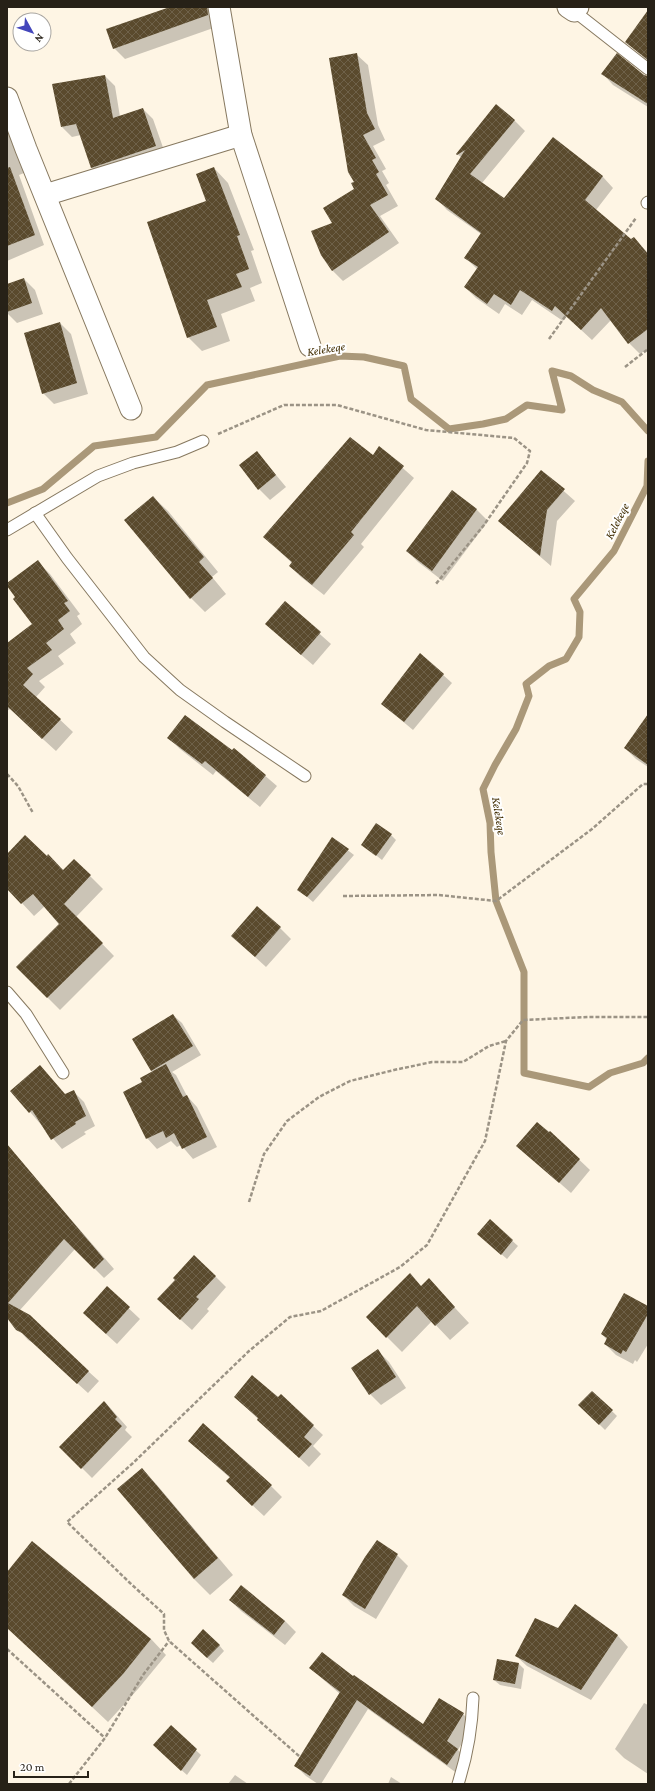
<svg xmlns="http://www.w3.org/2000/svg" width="655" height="1791" font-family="'Crimson Pro',serif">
<defs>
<pattern id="building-cross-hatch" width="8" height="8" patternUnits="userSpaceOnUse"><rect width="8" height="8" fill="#5a4a2d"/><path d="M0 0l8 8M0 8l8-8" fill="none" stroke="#6e6149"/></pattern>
</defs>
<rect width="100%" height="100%" fill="#fef5e4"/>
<!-- shadow -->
<g fill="#0003">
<path d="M173,7H213L219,26L125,59L114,48Z"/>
<path d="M648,13V61L626,42Z"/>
<path d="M357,55L368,65L378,125L385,140L373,146L386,169L382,171L389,183L386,185L398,206L380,216L399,243L343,281L332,270L333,223L356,189Z"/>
<path d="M603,74L648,76V107L613,85Z"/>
<path d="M105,76L115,86L120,117L143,109L153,119L166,156L102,178L92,168L81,135L72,137L62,127Z"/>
<path d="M7,118L24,173L19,175L44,245L7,261Z"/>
<path d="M514,120L525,131L482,183L505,200L553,138L603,177L613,188L596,210L631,240L634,238L648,253V348L640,354L629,343L611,320L592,340L566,316L563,321L532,300L522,315L505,304L499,314L476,298L465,287L478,270L465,257L481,234L447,210L437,199L462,158L457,154Z"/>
<path d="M214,168L228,183L254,250L251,251L262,283L250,288L255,301L221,314L230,341L202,351L188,337Z"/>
<path d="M24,279L35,290L43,314L17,323L7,313V285Z"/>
<path d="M60,323L71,334L88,394L54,404L43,393Z"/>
<path d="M380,448L414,478L361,544L364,547L324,595L301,577L290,566L292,563L264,537L373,456Z"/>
<path d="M257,452L286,487L270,500L259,489Z"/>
<path d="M541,471L575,501L557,521L551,566L499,521Z"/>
<path d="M452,491L477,510L488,521L443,581L418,562L407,551Z"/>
<path d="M153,497L168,511L218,572L212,577L226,594L205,612L191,598Z"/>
<path d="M37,561L50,574L80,614L77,616L82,624L70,634L76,643L58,656L64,664L39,681L45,687L36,697L73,732L56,751L10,709L7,711V645L33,625Z"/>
<path d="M285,603L331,644L313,665L278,635Z"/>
<path d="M421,655L452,683L413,730L382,704Z"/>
<path d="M648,715V767L636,759L625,748Z"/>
<path d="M169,738L232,752L234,749L277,786L260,807L216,771L213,775L180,749Z"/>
<path d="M391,835L396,840L382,860L363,845Z"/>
<path d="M332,838L354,855L313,902L299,890Z"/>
<path d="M7,855L64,872L74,860L103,889L76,917L114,956L60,1010L17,967L60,925L45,906L34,916L7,887Z"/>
<path d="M280,928L291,939L266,967L232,936Z"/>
<path d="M173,1015L182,1023L201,1055L172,1072L176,1075L187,1096L197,1107L217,1147L193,1159L181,1145L177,1147L171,1141L157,1149L147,1138L144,1083L153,1072L151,1071Z"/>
<path d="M12,1091L65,1095L73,1091L84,1102L95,1126L84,1132L86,1134L62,1149Z"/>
<path d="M550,1132L590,1170L571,1193L518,1146Z"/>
<path d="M15,1155L114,1269L104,1278L75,1249L20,1310L99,1381L88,1393L33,1343L28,1340L9,1319L7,1321V1162Z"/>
<path d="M490,1221L518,1246L507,1259L484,1239Z"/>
<path d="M215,1276L226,1287L207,1309L209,1311L192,1330L170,1310Z"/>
<path d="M429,1280L469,1323L450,1340L432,1321L402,1352L367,1317L422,1287Z"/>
<path d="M107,1288L140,1319L117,1344L95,1324Z"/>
<path d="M648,1307V1344L637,1362L635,1360L633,1364L616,1355L605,1344L607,1340L602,1334Z"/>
<path d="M378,1351L389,1362L406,1388L381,1405L370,1394Z"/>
<path d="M592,1392L617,1416L605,1430L580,1405Z"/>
<path d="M281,1396L323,1435L313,1446L321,1454L309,1467L235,1397L278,1399Z"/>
<path d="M105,1402L127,1427L125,1430L132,1437L92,1478L61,1447Z"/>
<path d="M189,1441L271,1486L282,1497L264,1516L238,1492L230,1478Z"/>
<path d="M142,1469L157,1485L233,1575L210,1595L194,1579Z"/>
<path d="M397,1555L408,1566L376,1619L354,1606L343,1595Z"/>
<path d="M7,1573L151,1639L166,1655L138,1689L108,1722L7,1627Z"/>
<path d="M241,1587L285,1621L296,1632L285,1645L241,1611L230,1600Z"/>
<path d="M575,1606L618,1636L628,1647L591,1700L527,1666L516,1656L558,1629Z"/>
<path d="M219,1645L224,1651L213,1663L197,1649Z"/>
<path d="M519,1664L524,1669L521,1689L500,1685L494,1680Z"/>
<path d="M310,1668L353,1678L423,1725L463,1714L473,1724L458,1750L468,1760L458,1774L368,1709L321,1784H318L306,1776L296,1766L340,1694Z"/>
<path d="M644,1703L648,1705V1774L624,1758L615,1749Z"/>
<path d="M171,1727L201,1755L187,1775L160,1751Z"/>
<path d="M235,1775L248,1784H228Z"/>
<path d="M391,1777L402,1784H388Z"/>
</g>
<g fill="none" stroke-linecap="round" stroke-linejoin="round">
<!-- stream -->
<g stroke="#aa9879" stroke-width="7">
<path d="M648,461L647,486L614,551L574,599L580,612L579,637L566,659L549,666L526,684L529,696L516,729L495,765L483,789L490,823L491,852L496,901L524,972V1073L589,1087L610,1073L643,1063L648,1058"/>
<path d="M7,503L43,489L94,446L156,437L207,385L340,356L364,357L404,366L411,399L449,429L483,424L506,419L527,405L562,410L552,371L571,376L593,390L622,402L648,431"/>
</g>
</g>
<!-- building -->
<g fill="url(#building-cross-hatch)">
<path d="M170,7H207L208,15L113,49L106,29Z"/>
<path d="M648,10V60L625,42Z"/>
<path d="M357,53L367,113L375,129L363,135L376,158L372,160L379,172L376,174L388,195L370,205L389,232L332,271L321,255L311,231L332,223L323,208L354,189L351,183L354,182L348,172L329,58Z"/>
<path d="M617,53L644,75L648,76V104L601,74Z"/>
<path d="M105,75L113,118L143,108L156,146L91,168L76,124L61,127L52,84Z"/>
<path d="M496,104L515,120L470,174L504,198L553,137L603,176L585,200L631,239L634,237L648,254V329L628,344L601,308L581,330L555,306L552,311L520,290L511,305L494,294L487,304L464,287L478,267L464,258L481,233L435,199L465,150L457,155L456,154Z"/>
<path d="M10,167L35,235L7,246V168Z"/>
<path d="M214,167L240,235L237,236L249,269L236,274L242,287L207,300L217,327L187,338L147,222L206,201L196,174Z"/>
<path d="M24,278L32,303L7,312V284Z"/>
<path d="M60,322L77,383L42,394L24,333Z"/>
<path d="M350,437L373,455L379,446L404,466L351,532L354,535L312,585L289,566L292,562L263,537Z"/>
<path d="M257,451L276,475L258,490L239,465Z"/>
<path d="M541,470L565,489L547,510L540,556L498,521Z"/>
<path d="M452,490L477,509L432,571L406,551Z"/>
<path d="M153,496L204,557L199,562L213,578L190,599L124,520Z"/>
<path d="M38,560L68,601L64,603L70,611L58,620L64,629L46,643L52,650L27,668L33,674L23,685L61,719L42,739L7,706V643L32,624L13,599L15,597L7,586V583Z"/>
<path d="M285,601L321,632L301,655L265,624Z"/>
<path d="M420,653L444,674L404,722L381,704Z"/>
<path d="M648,714V765L624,748Z"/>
<path d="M185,715L232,750L234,748L266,775L248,797L205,761L202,764L167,738Z"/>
<path d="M376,823L392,834L376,856L361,845Z"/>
<path d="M25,835L47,856L48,854L63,870L74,859L91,875L64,904L103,943L47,998L16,967L59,924L33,894L21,904L7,889V854Z"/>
<path d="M332,837L349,849L307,897L297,890Z"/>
<path d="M257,906L281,927L255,957L231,936Z"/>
<path d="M173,1014L193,1046L151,1071L132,1039Z"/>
<path d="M166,1064L183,1097L187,1095L207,1137L182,1149L174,1133L166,1138L163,1131L146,1139L123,1092L142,1082L140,1078Z"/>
<path d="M40,1065L65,1094L74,1090L86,1116L75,1122L76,1124L51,1140L32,1110L29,1113L10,1091Z"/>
<path d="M537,1122L549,1132L550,1131L580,1159L559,1183L516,1146Z"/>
<path d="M7,1144L104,1259L94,1269L64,1239L8,1303L30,1315L89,1371L77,1384L22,1333L16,1330L7,1318Z"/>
<path d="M490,1219L513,1240L501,1255L477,1234Z"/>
<path d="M194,1255L216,1276L196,1297L199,1299L180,1320L157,1299L175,1280L173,1278Z"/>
<path d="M410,1273L421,1286L429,1278L455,1307L435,1326L417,1306L386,1338L366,1317Z"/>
<path d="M107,1286L130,1307L106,1334L83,1313Z"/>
<path d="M624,1293L648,1306V1314L626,1352L623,1350L621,1354L604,1344L607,1338L601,1334Z"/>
<path d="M378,1349L396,1377L369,1395L351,1368Z"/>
<path d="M252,1375L278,1397L281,1394L314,1425L304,1437L312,1444L299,1458L257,1420L258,1418L234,1397Z"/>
<path d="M592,1391L613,1410L599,1425L578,1405Z"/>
<path d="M104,1401L117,1417L115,1419L122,1426L81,1469L59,1447Z"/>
<path d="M203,1423L272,1485L252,1506L226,1481L230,1477L188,1441Z"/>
<path d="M142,1468L218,1558L194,1579L117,1489Z"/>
<path d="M377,1540L398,1554L365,1609L342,1595L365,1557Z"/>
<path d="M32,1541L151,1639L123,1674L92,1707L7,1628V1572Z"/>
<path d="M241,1585L285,1621L274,1635L229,1600Z"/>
<path d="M575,1604L618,1635L581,1690L515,1656L535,1618L558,1628Z"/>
<path d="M203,1629L220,1645L207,1658L191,1643Z"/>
<path d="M322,1652L353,1676L354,1675L423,1724L439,1698L464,1713L447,1741L458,1749L447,1765L357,1700L310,1776L294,1766L340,1692L309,1668Z"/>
<path d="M497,1659L519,1663L515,1684L493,1680Z"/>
<path d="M171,1725L197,1749L181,1771L153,1745Z"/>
</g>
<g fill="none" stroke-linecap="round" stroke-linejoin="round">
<defs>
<g id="lane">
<path d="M574,11L648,69"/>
<path d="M647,203L648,202"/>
<path d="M35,513L67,558L144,657L180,690L225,722L305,776"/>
<path d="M7,530L98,476L133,463L177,452L203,441"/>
<path d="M7,992L26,1014L63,1073"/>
<path d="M458,1784C467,1756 472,1727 473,1698"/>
</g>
<g id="street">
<path d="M219,7L241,135L310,346"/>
<path d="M568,7L574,11L578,7"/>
<path d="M7,98L26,149L131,409"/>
<path d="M45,195L241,135"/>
</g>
</defs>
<!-- lane casing -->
<use href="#lane" stroke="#877960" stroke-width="13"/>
<!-- street casing -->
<use href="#street" stroke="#877960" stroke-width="23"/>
<!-- path -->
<g stroke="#9b9385" stroke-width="2.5" stroke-dasharray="4 2" stroke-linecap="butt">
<path d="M549,339L636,218"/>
<path d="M625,367L648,349"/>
<path d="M218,434L284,405H337L426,430L514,438L530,451L527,463L484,525L435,585"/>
<path d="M7,774L18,786L33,813"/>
<path d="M343,896L439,895L496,901L592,829L643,784H648"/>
<path d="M249,1202L264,1154L287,1121L319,1097L350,1081L394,1070L432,1062H463L489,1046L506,1041"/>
<path d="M7,1649L105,1738"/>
<path d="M299,1756L169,1641L164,1630V1614L130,1583L67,1522L133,1463L249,1351L290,1317L321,1311L400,1267L427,1245L485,1141L506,1041L523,1020L588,1017H648"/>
<path d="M69,1784L105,1738L143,1675L169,1641"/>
</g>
<!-- lane -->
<use href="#lane" stroke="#fff" stroke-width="11"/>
<!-- street -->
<use href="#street" stroke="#fff" stroke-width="21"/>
</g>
<g text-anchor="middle" stroke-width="4" stroke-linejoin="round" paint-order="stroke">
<!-- water labels -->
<g font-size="12" font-style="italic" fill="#443005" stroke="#fff">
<text transform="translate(326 349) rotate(-9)" y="4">Kelekeqe</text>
<text transform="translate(617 521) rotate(-63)" y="4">Kelekeqe</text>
<text transform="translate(499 816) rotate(81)" y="4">Kelekeqe</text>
</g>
</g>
<!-- border -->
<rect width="655" height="1791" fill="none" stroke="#272117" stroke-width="16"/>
<!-- north arrow -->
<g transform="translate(32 32) rotate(130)"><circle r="19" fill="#ffffff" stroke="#a9a6a2"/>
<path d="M0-3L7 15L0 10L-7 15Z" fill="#4346bb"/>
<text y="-6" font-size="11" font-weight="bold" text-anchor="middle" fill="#272117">N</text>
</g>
<!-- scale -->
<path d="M14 1771v6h74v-6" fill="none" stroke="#272117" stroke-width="2"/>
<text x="20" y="1771" font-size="12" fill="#272117" stroke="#ffffff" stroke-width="3" paint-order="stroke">20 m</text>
</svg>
